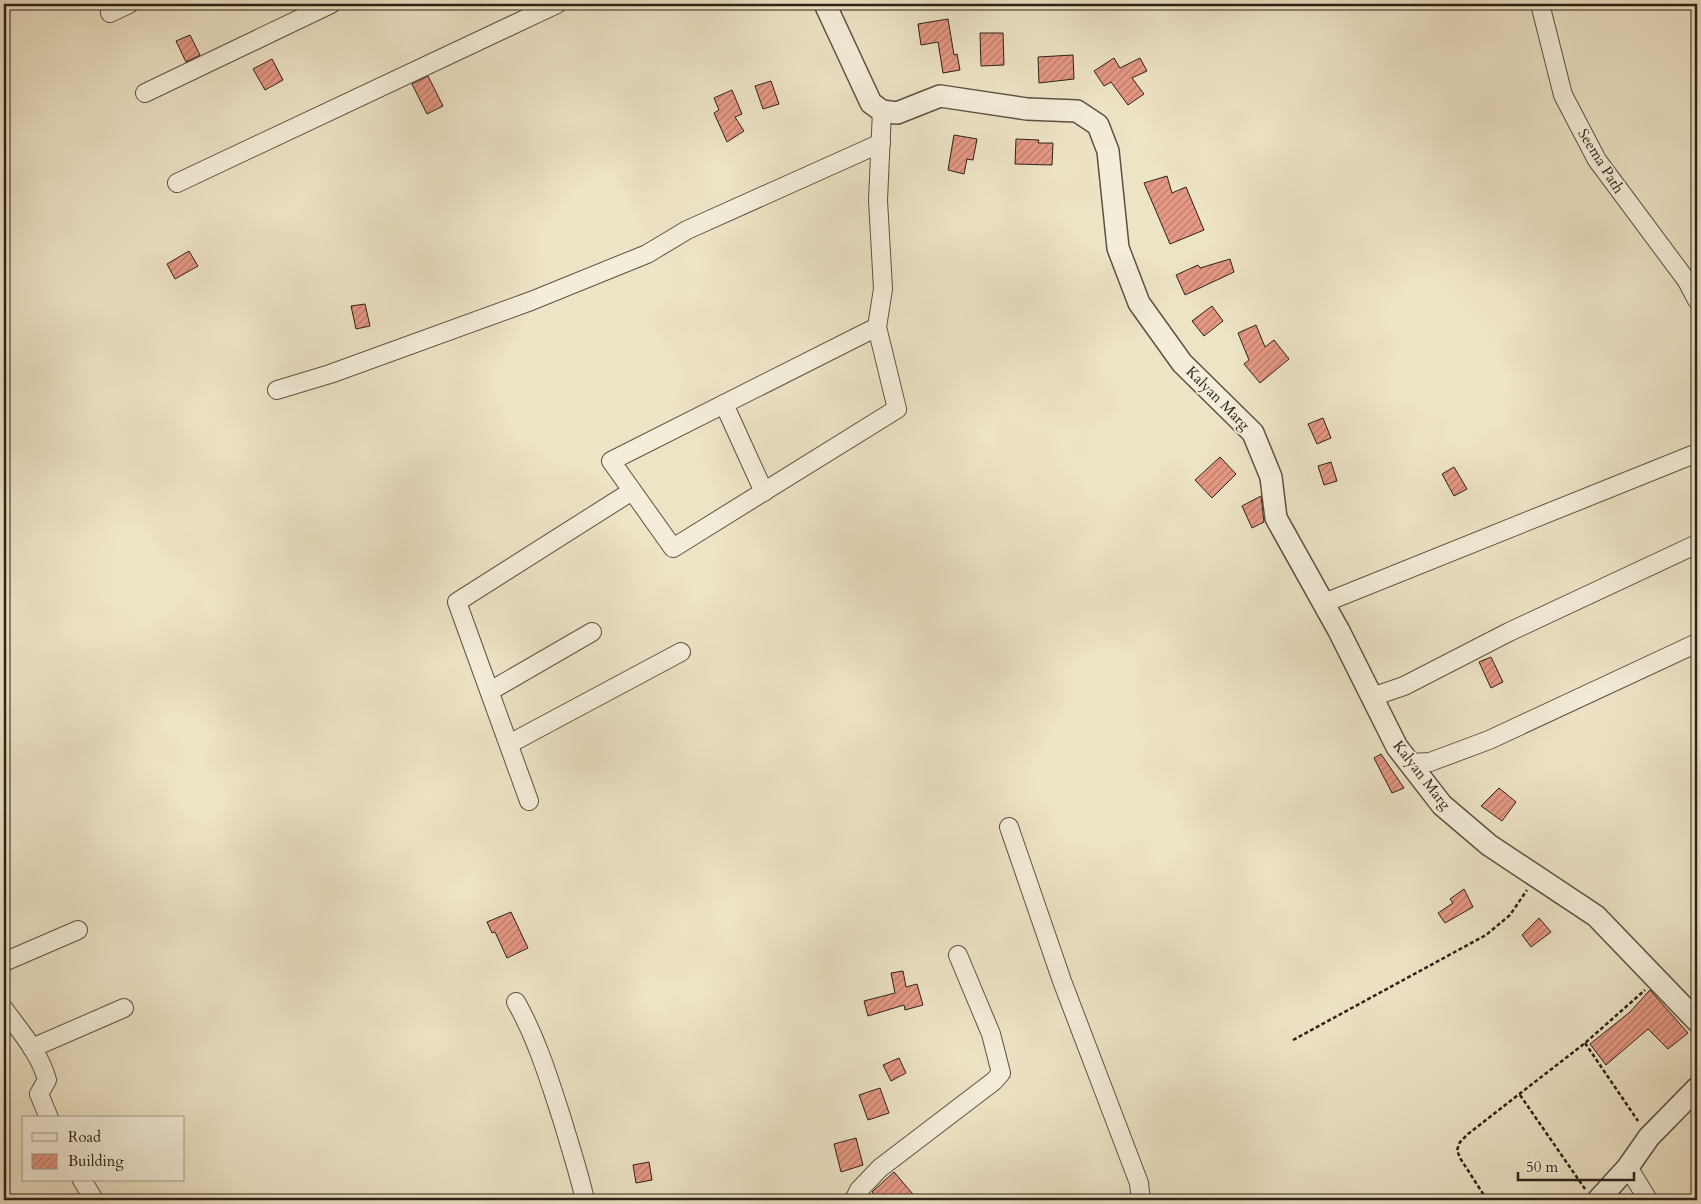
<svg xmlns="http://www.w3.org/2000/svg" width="1701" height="1204" font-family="Cardo,serif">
<defs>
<pattern id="building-hatch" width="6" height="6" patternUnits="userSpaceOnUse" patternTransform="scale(1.25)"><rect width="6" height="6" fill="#e69984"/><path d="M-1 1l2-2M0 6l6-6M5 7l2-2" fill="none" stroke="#bb7c6b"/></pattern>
</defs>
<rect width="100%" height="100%" fill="#ede3c5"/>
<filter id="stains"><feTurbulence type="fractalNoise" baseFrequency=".004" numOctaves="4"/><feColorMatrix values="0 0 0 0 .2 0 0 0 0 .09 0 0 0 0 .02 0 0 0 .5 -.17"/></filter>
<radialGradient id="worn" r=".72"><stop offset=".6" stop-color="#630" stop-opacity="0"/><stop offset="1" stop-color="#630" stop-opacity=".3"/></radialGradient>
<!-- building -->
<g fill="url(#building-hatch)" stroke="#2c2119">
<path d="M948,19L954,55L957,54L960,70L943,73L938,42L921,45L918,24Z"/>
<path d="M980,33H1003L1004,65L981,66Z"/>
<path d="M190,35L200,55L186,62L176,41Z"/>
<path d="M1073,55L1074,79L1039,83L1038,57Z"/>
<path d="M1114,58L1120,68L1140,58L1147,71L1132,78L1144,94L1128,105L1111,82L1104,86L1094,71Z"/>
<path d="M272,59L283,80L265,90L253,69Z"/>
<path d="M428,76L443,106L427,114L412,84Z"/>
<path d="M771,81L779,104L763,109L755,86Z"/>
<path d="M732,90L742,114L735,117L744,131L727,142L714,113L719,110L714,98Z"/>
<path d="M954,135L977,139L973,160L967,159L964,174L948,170Z"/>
<path d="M1016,139L1039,140L1038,143H1053L1052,165L1015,164Z"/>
<path d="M1167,176L1172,193L1186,187L1204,230L1170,244L1144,183Z"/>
<path d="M189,251L198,266L175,279L167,264Z"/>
<path d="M1230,259L1234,272L1185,295L1176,275L1198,265L1200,268Z"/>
<path d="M365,304L370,326L356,329L351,306Z"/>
<path d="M1212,306L1223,321L1204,336L1192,321Z"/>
<path d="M1256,325L1265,347L1274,340L1289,359L1260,383L1244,364L1249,360L1238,333Z"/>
<path d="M1323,418L1331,438L1317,444L1308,424Z"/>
<path d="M1220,457L1236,474L1212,498L1195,480Z"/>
<path d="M1331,462L1337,481L1324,485L1318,466Z"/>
<path d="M1454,467L1467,489L1454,496L1442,474Z"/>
<path d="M1261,496L1264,522L1252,528L1242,506Z"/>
<path d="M1491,657L1503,682L1491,688L1479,662Z"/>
<path d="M1381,754L1404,788L1392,793L1374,758Z"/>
<path d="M1499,788L1516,802L1502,821L1481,806Z"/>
<path d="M1464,889L1473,907L1445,923L1438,913L1453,903L1450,899Z"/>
<path d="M511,912L528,948L507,958L495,932L492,933L487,922Z"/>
<path d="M1539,918L1551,932L1531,947L1522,935Z"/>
<path d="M903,971L906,987L917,984L923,1005L905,1010L904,1005L868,1016L864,1001L895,993L891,973Z"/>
<path d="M1650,990L1688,1033L1668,1049L1648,1029L1606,1065L1590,1044L1630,1012Z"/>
<path d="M899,1058L906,1073L891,1081L883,1065Z"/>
<path d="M880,1088L889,1113L868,1120L859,1095Z"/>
<path d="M856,1138L863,1165L841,1172L834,1144Z"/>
<path d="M649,1162L652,1180L636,1183L633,1165Z"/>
<path d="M894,1172L918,1200H879L872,1192Z"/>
</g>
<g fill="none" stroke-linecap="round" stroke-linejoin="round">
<defs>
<g id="minor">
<path d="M1540,4L1563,95L1597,160L1687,281L1697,300"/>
<path d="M110,13L129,4"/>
<path d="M145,93L331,4"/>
<path d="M177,183L557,4"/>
<path d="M877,327L611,461L673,548L897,409L877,327L883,289L878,200L882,111"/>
<path d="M277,390L330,374L531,301L647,254L687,230L881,143"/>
<path d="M724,404L764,492"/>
<path d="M1324,603L1697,453"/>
<path d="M490,691L592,632"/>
<path d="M1372,697L1404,686L1509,632L1697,544"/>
<path d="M509,744L681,652"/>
<path d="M1410,763L1430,762L1489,740L1697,643"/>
<path d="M529,801L457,602L632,491"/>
<path d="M1009,827L1062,981L1139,1183L1141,1200"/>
<path d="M4,962L78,930"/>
<path d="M516,1002C537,1039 549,1079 562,1119C570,1146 579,1173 585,1200"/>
<path d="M4,1009C19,1030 40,1053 47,1080L39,1094L49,1118"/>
<path d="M32,1048L124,1008"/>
<path d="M1628,1167L1648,1200"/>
<path d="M82,1180L94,1200"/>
<path d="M854,1200L859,1190L880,1168L994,1081L1001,1073L991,1034L958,955"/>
</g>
<g id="tertiary">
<path d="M825,4L871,103L882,111L897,113L940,96L1027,109L1077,111L1098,125L1108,151L1118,248L1139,303L1182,363L1253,433L1271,477L1276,518L1339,631L1397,747L1442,805L1489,845L1596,916L1697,1021"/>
<path d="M1598,1200L1628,1167L1649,1137L1697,1088"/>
</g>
</defs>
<!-- minor casing -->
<use href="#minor" stroke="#5c5244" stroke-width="20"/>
<!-- tertiary casing -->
<use href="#tertiary" stroke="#5c5244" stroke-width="24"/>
<!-- path -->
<g stroke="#2c2119" stroke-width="2.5" stroke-dasharray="4 2.5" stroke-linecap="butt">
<path d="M1293,1040L1486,935L1510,915L1527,890"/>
<path d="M1585,1043L1638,1121"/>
<path d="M1520,1095L1585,1189"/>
<path d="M1487,1200L1460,1158L1457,1150L1460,1142L1468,1134L1585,1043L1645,990"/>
</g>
<!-- minor -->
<use href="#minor" stroke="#f3edd9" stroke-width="18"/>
<!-- tertiary -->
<use href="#tertiary" stroke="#f3edd9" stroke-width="21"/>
</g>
<g text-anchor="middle" stroke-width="4" stroke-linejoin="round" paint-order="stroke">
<!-- street labels -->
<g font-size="15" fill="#2c2119" stroke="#f3edd9">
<text transform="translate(1601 161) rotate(58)" y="5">Seema Path</text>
<text transform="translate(1218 398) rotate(45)" y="5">Kalyan Marg</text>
<text transform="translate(1422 775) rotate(52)" y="5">Kalyan Marg</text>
</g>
</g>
<!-- margin -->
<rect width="1701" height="1204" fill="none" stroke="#ede3c5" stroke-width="20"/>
<rect x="5" y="5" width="1691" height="1194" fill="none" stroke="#2c2119" stroke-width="2.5"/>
<rect x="10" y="10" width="1681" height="1184" fill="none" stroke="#2c2119"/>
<!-- legend -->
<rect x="22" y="1116" width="162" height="65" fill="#f3edd9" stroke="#a39b8c"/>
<rect x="32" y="1133" width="25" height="8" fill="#f3edd9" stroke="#a39b8c"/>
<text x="68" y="1142" font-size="15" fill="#2c2119">Road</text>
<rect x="32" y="1154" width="25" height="15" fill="url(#building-hatch)" stroke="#a39b8c"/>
<text x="68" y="1166" font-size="15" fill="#2c2119">Building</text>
<!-- scale -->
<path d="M1518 1172v8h116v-8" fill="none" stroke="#2c2119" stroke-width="2.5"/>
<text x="1526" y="1172" font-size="15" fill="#2c2119" stroke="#f3edd9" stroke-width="4" paint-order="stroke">50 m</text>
<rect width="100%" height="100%" filter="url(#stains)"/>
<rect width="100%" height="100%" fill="url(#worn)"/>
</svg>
